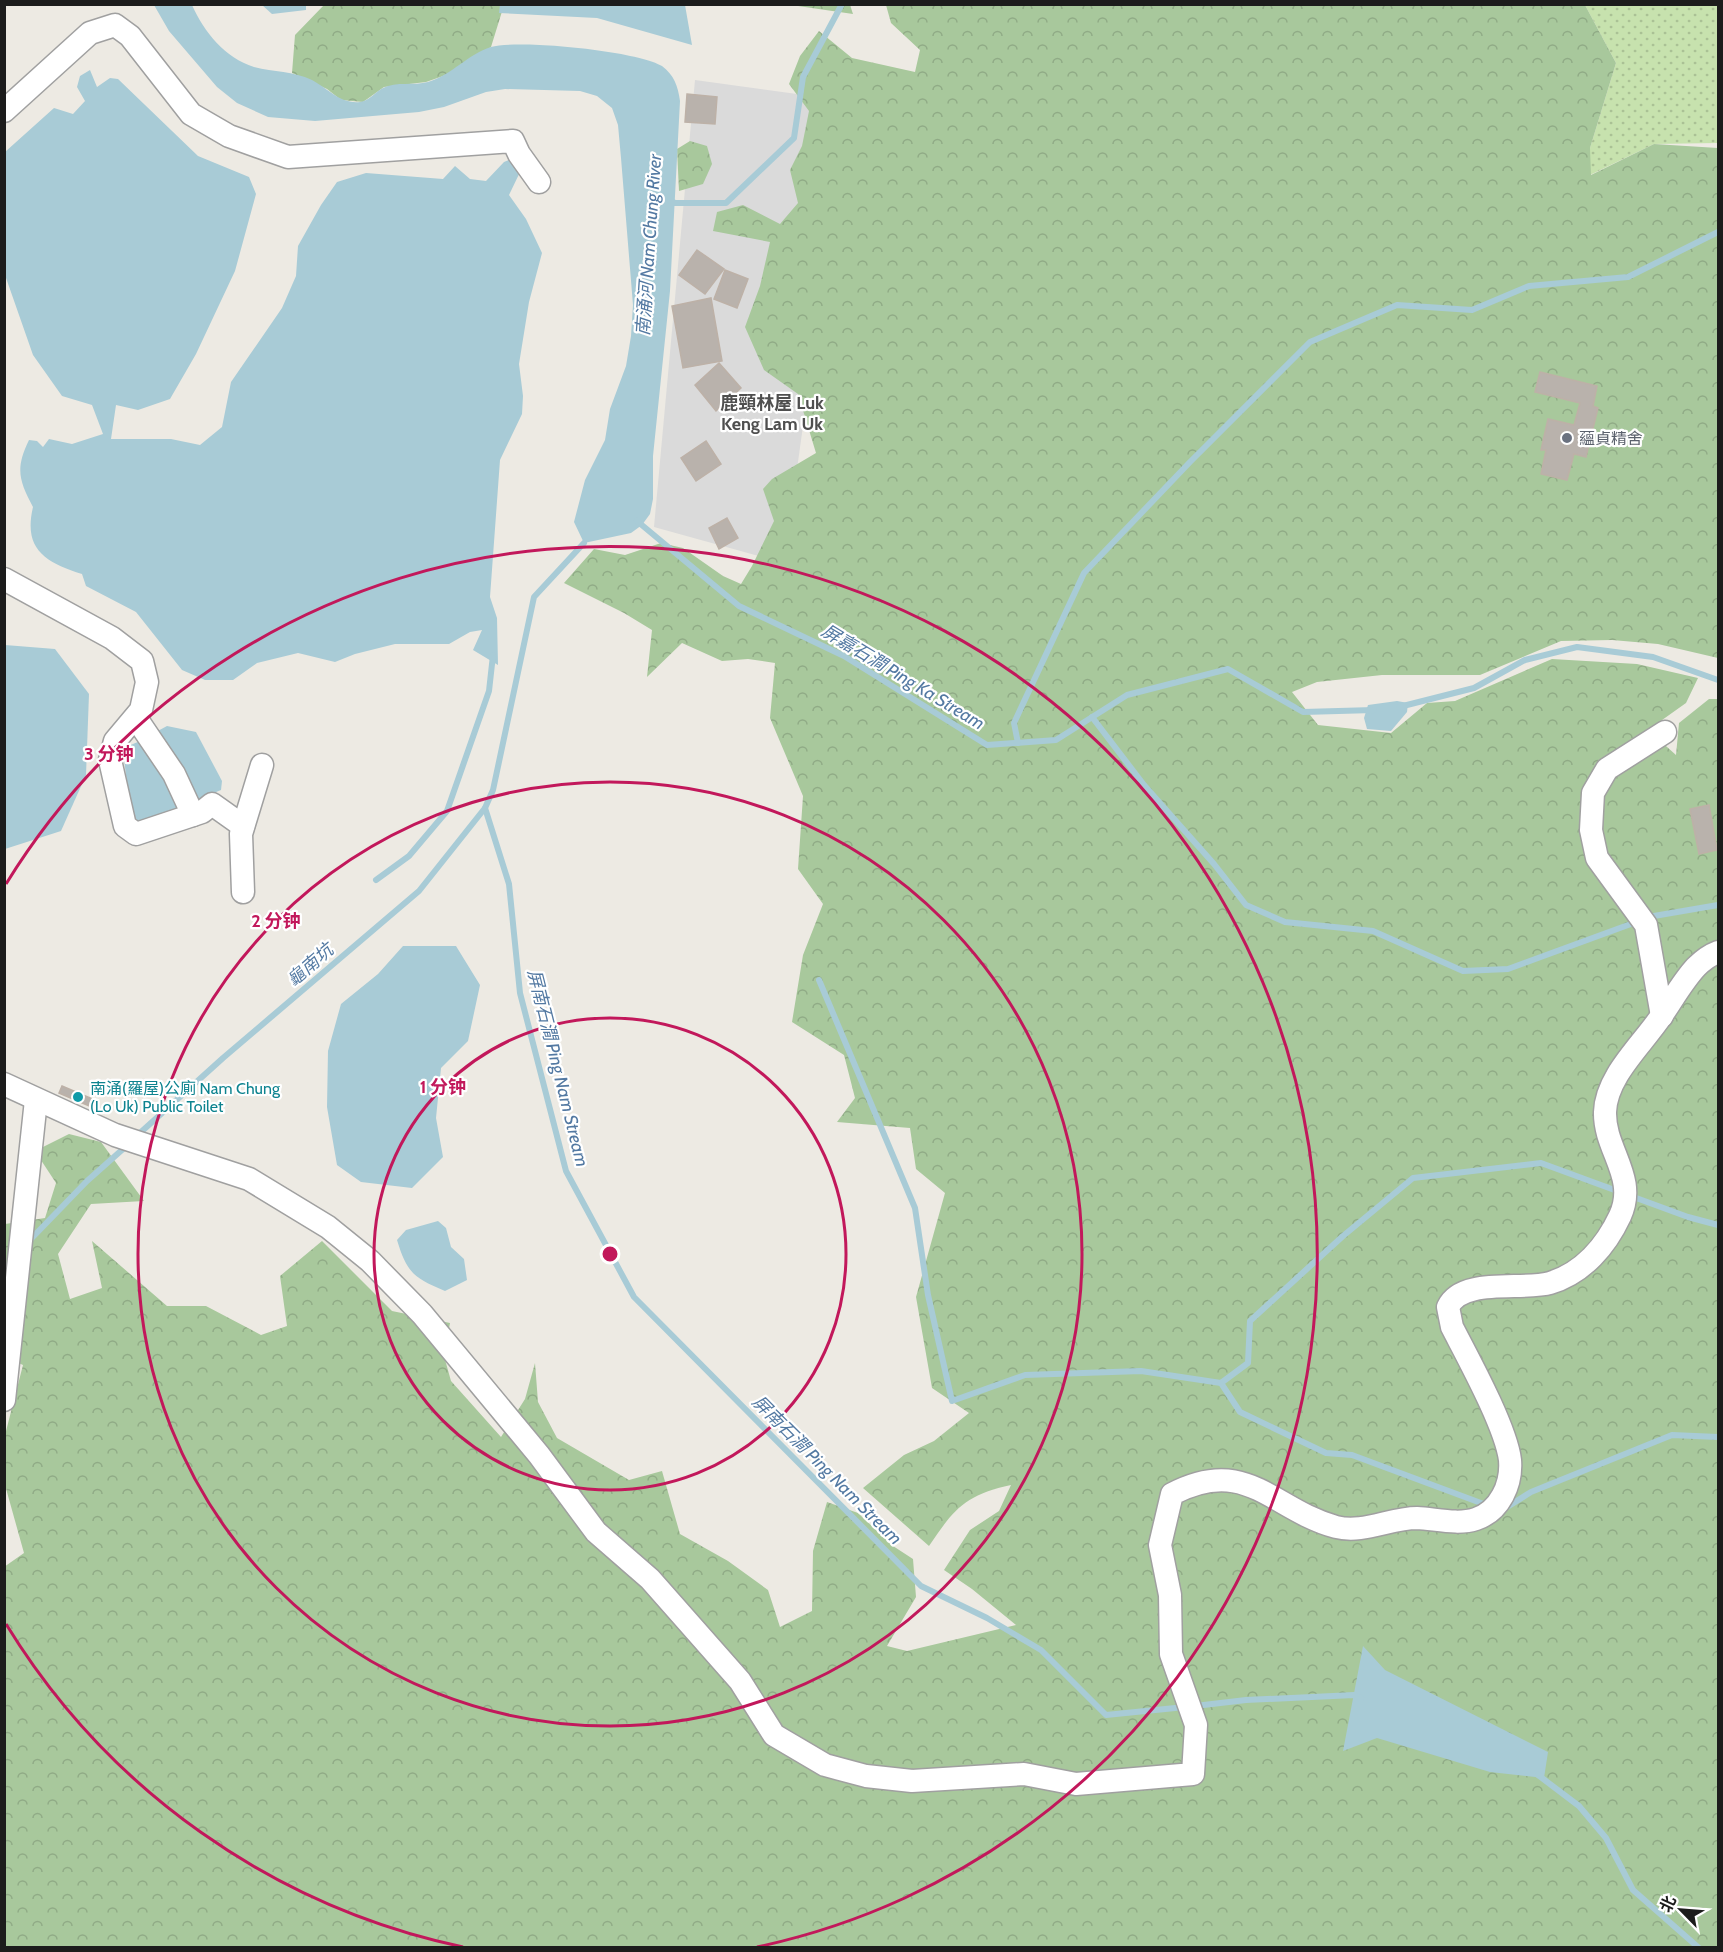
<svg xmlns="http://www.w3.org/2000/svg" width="1723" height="1952" font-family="Cabin,'Noto Sans SC',sans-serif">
<defs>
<pattern id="grass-dots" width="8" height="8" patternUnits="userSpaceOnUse" patternTransform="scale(1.5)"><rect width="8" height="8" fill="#c7e2ae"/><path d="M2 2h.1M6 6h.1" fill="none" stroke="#aac195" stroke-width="1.8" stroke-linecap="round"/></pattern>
<pattern id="forest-crowns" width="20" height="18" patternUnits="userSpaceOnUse" patternTransform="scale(1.5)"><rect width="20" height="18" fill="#a8c89c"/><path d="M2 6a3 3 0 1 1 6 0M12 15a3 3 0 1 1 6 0" fill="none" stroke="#90ab86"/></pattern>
</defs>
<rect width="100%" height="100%" fill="#edeae3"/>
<!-- residential -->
<path fill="#dadada" d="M695,80L848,101L784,563L654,527Z"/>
<!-- grass -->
<path fill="url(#grass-dots)" d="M1585,5H1718V143L1654,144L1590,175V148L1616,63Z"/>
<!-- forest -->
<g fill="url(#forest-crowns)">
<path d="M324,5H504L491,47L446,75L426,82L384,87L363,102L341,100L327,89L292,73L295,35Z"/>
<path d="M799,5H850L853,14L798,6Z"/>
<path d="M886,5H1585L1616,63L1590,148L1591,175L1654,144L1718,148V658L1658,644L1612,640L1561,641L1480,675H1382L1317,682L1292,692L1318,725L1391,733L1427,703L1455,701L1552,659L1637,664L1698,678L1686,703L1648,730L1676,755L1679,723L1709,699H1718V1947H5L4,1567L24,1553L5,1485V1435L23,1365L5,1357V1224L45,1218L56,1183L35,1151L69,1134L101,1142L144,1201L91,1204L58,1254L70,1299L102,1288L92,1241L167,1306H206L261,1335L287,1326L280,1276L322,1241L392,1311L450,1323L444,1356L451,1381L501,1437L525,1399L535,1363L538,1402L557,1438L629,1480L662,1471L680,1534L728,1561L768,1590L780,1627L812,1611L813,1551L827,1502L858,1513L893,1546L913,1559L916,1597L887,1646L907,1651L1016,1625L972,1589L944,1570L970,1530L999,1511L1011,1485C965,1495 954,1509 929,1546L863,1488L904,1455L934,1441L969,1413L932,1388L916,1297L945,1193L916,1169L910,1128L837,1122L855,1098L844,1055L792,1022L803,955L823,904L798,869L803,796L770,718L775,663L748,659L722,661L682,643L647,677L652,630L624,613L564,583L594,549L625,555L661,543L683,548L723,576L741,584L752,566L774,521L763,489L772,479L816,453L798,394L764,370L745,327L760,286L770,242L713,231L717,212L743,205L780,224L798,203L790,170L802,146L809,111L789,84L800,56L819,31L852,58L915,72L920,50L891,23Z"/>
<path d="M690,141L707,146L712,164L703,184L679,191L677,149Z"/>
</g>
<!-- water -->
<g fill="#a8cbd6">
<path d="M500,4L685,5L692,45L597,18L499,13Z"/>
<path d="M154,5H192C204,32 225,58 254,67C274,72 293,71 312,80C329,89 340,104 360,102C369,101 375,92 383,88C396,81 414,86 428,82C452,75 468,54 491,47C519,39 638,51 662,66C674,75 678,86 680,101L670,291L653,456V499L650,514L642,525L631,533L584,543L574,522L585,480L605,440L610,409L626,366L631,336L633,305L621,158L618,125L612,108L597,96L580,91L505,89L486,92L444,107L419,112L315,121L268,117L237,103L217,87L169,31Z"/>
<path d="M262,5H306V10L272,14Z"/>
<path d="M90,70L97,87L110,78L118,79L198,156L249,177L256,194L235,271L196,354L170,399L138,410L116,405L111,439H171L200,445L222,427L231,382L282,308L296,276L298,246L321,205L337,182L366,173L443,179L455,166L470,179L486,181L504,162L514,158L522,168L509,195L526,219L542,253L529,302L519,364L523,396L522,414L500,460L490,597L497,618L498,665L473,650L482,630L470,632L449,644H395L355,654L335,662L298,653L257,663L233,680H205L182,670L136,612L86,586L82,574C45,562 23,549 33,507C19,480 15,469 29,440L37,441L43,447L49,439L72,444L103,434L92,405L62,396L33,355L5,275V152L54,108L73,114L85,101L77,87L80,76Z"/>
<path d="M5,645L55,649L89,694L86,775L61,831L5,849Z"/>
<path d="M1397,701L1408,703L1407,712L1391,731L1367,729L1364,718L1368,705Z"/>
<path d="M167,726L196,732L222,781L221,790L199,799L192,795L156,732Z"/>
<path d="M140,741L184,807L144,826L131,815L124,759L126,747Z"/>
<path d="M403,946H456L480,985L468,1041L441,1068L436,1118L443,1157L412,1188L361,1182L337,1165L327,1107L328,1051L341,1004L378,974Z"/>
<path d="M438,1221L446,1228L451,1247L464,1259L467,1280L445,1291C414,1278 407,1273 397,1240L406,1230Z"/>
<path d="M1363,1646L1385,1670L1548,1752L1544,1778L1490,1772L1377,1738L1343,1751Z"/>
</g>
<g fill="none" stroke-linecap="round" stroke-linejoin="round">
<!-- stream -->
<g stroke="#a8cbd6" stroke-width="6">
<path d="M669,200L675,203H726L794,138L803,77L842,4"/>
<path d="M637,521L739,606L844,656L987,745L1056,740L1127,695L1228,669L1303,712L1374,710"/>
<path d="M584,543L534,597L493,790L485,808L509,884L520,993L566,1171L634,1297L921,1586L987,1618L1041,1650L1106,1715L1185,1707"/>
<path d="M1399,707L1474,688L1525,660L1577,647L1653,657L1718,680"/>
<path d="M1092,717L1144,785L1214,864L1246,905L1285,922L1373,931L1463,971L1508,969L1639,921"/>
<path d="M1018,743L1014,723L1084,573L1190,462L1310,342L1397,305L1472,310L1529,286L1628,277L1718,232"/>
<path d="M376,880L409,856L447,811L489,691L493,655"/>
<path d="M1648,917L1718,905"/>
<path d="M819,980L915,1208L928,1295L952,1401L1025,1375L1141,1371L1221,1383L1248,1363L1250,1321L1343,1236L1413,1178L1541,1163L1688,1217L1718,1225"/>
<path d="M141,1132L223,1058L419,891L485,808"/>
<path d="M28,1242L87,1181L123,1149"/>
<path d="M1221,1383L1240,1412L1326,1453L1352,1455L1489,1506"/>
<path d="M1504,1509L1531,1492L1672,1435L1718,1437"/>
<path d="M1195,1706L1246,1700L1354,1695L1361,1698"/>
<path d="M1538,1775L1579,1806L1606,1838L1633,1890L1699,1948"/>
</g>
</g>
<!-- building -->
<g fill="#b9b2ac" stroke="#bdb1a7" stroke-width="1.5">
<path d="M687,94L717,97L715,124L685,122Z"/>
<path d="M697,250L724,269L705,294L679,275Z"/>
<path d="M725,270L748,279L737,308L714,299Z"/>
<path d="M711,298L722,361L683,368L672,306Z"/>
<path d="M719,363L741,388L716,411L695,385Z"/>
<path d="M1540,372L1597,386L1593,406L1598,408L1586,457L1574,454L1567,480L1541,474L1546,450H1541L1548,419L1574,425L1580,403L1535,392Z"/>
<path d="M706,441L721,464L696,481L681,458Z"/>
<path d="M727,518L738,538L719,549L709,528Z"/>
<path d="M1709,805L1717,850L1699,854L1690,809Z"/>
<path d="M62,1086L97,1101L94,1108L59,1093Z"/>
</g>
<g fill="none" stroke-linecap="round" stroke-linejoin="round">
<defs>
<g id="minor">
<path d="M4,111L90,33L115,25L130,36L191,114L229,136L288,157L513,141L519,154L539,182"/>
<path d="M4,579L112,638L142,661L147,682L141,710L115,741L110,760L125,826L136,834L202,812L212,804L243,826"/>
<path d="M136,718L174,774L193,815"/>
<path d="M243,892L241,834L262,765"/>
<path d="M1662,1016L1646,925L1597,858L1591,830L1593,793L1607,769L1665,732"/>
<path d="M4,1084L115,1135L249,1179L328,1227L370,1261L422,1314L539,1455L596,1532L650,1579L740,1681L774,1735L825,1765L866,1776L912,1781L1024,1774L1076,1784L1193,1774L1196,1725L1171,1654L1170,1595L1160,1545L1172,1494C1247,1455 1271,1509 1336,1527C1363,1534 1390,1518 1417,1518C1436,1519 1458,1525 1476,1519C1500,1511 1512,1484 1510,1460C1506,1427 1468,1358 1452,1327L1448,1307C1462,1277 1522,1291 1550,1283C1583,1273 1606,1246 1620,1216C1638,1177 1604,1150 1605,1112C1606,1076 1643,1044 1662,1015C1673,999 1683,981 1696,967C1703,960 1710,955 1718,952"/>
<path d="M4,1400L36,1100"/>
</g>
</defs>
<!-- minor casing -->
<use href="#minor" stroke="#a0a0a0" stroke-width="25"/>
<!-- minor -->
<use href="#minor" stroke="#fff" stroke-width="22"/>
</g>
<!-- distance rings -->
<g fill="none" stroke="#c2185b" stroke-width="3">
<circle cx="610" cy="1254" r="236"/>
<circle cx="610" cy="1254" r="472"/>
<path d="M463 1947A708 708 0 0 1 6 1624M6 884A708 708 0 1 1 757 1947"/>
</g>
<!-- markers -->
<circle fill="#6b7280" stroke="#fff" stroke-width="2" cx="1567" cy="438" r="6"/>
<circle fill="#0f9aa8" stroke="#fff" stroke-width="2" cx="78" cy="1097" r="6"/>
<g text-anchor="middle" stroke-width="4.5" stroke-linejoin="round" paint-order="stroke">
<!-- worship labels -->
<g font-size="16" fill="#5b616d" stroke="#fff" text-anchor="start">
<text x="1579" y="444">蘊貞精舍</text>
</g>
<!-- culture labels -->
<g font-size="16" fill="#0d838f" stroke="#fff" text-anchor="start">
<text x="90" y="1094">南涌(羅屋)公廁 Nam Chung<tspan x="90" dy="18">(Lo Uk) Public Toilet</tspan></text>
</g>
<!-- water labels -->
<g font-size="18" font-style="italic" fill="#5379a2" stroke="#fff">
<text transform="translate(649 245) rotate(-86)" y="6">南涌河 Nam Chung River</text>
<text transform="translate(903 677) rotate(31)" y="6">屏嘉石澗 Ping Ka Stream</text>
<text transform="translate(310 965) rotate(-41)" y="6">龜南坑</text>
<text transform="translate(558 1068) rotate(76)" y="6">屏南石澗 Ping Nam Stream</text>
<text transform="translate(827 1470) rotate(45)" y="6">屏南石澗 Ping Nam Stream</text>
</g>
<!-- neighbourhood labels -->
<g font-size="18" font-weight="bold" fill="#4f4f4f" stroke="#fff">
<text x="772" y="409">鹿頸林屋 Luk<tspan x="772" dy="21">Keng Lam Uk</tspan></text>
</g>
</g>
<circle cx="610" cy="1254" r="9" fill="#c2185b" stroke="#fff" stroke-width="3"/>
<g font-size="18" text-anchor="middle" font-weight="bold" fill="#c2185b" stroke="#fff" stroke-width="4.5" stroke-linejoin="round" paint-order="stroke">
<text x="109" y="760">3 分钟</text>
<text x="276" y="927">2 分钟</text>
<text x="443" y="1093">1 分钟</text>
</g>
<!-- border -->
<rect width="1723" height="1952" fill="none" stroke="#1c1c1c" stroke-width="12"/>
<!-- north arrow -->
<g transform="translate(1681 1910) rotate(295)" stroke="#ffffff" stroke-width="4.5" paint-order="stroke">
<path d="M0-4.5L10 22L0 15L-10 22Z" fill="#1c1c1c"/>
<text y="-9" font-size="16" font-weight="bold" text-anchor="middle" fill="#1c1c1c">北</text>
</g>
</svg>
